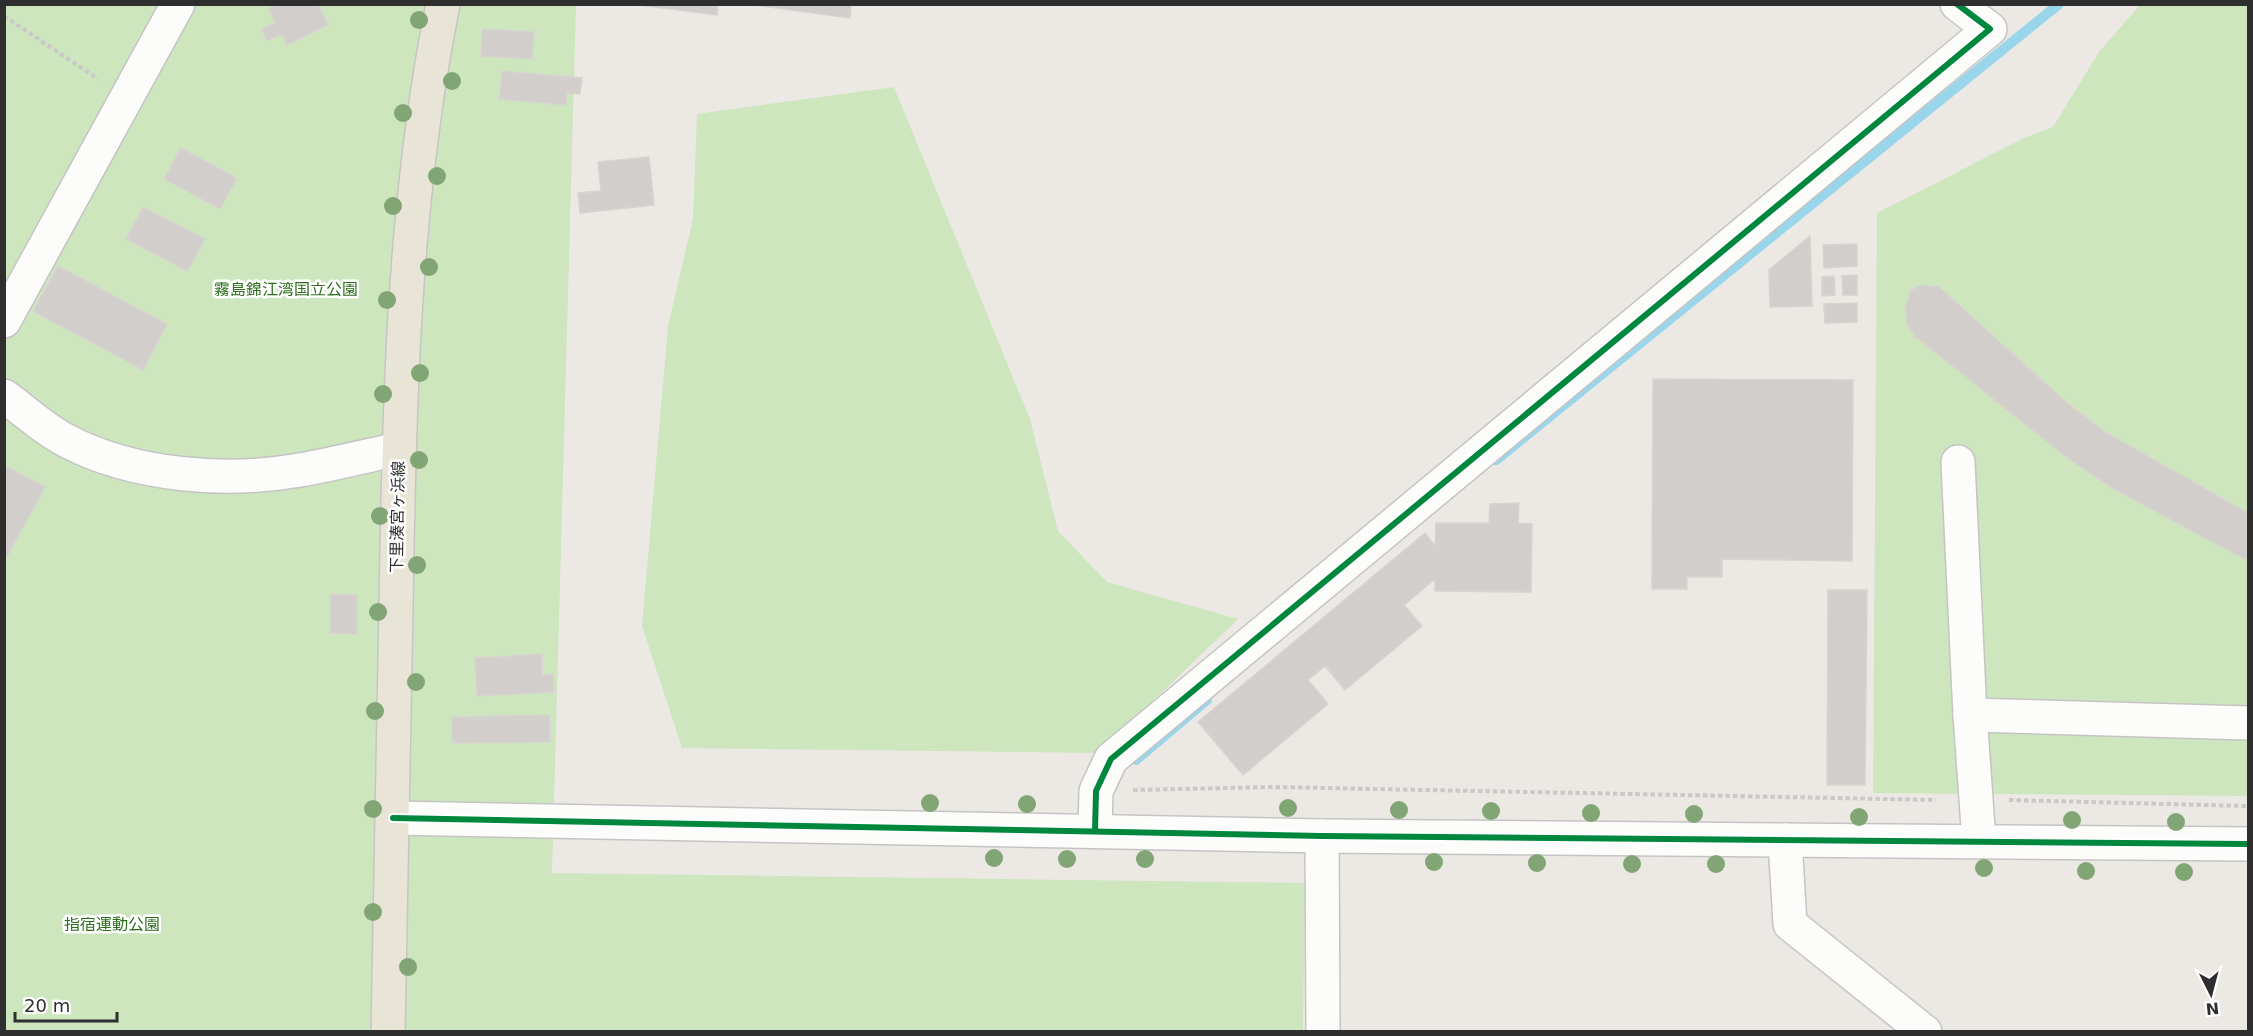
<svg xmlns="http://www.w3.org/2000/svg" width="2253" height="1036" font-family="'DejaVu Sans','Noto Sans JP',sans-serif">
<rect width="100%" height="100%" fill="#ece8e4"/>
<!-- green -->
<g fill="#cee6be">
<path d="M5,5H576L552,873L1305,883L1303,1031L5,1032Z"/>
<path d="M2140,5H2248V796L1873,793L1877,213L2024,138L2053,127L2099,52Z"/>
<path d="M894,87L1030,419L1058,531L1107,582L1238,619L1099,753L682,748L642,626L668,326L693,219L697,114Z"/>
</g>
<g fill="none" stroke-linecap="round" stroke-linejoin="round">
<!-- stream -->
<g stroke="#99d6ec" stroke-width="10">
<path d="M1496,460L2059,4"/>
<path d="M1136,760L1207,700"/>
</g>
</g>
<!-- building -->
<g fill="#d1cecb" stroke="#d7d4d0" stroke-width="1.5">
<path d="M276,4H318L328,25L287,45L282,34L267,41L262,29L275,23L269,8Z"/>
<path d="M631,4H718L717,15Z"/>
<path d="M747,4H851L850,18Z"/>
<path d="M482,29L534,32L532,59L481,56Z"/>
<path d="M502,71L582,78L580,94L567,93L566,105L499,99Z"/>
<path d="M181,148L237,178L220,209L164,179Z"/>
<path d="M649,157L654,205L580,213L578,193L601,191L598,162Z"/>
<path d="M143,207L205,239L187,271L126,239Z"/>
<path d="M1810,236L1812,306L1770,307L1769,270Z"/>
<path d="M1857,244V266L1824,268L1823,245Z"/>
<path d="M58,266L167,324L143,370L33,311Z"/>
<path d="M1857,275V295H1843L1842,276Z"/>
<path d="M1834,276L1835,295L1822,296V277Z"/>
<path d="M1922,285L1939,287L2065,401L2105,432L2248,513V561L2114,489L2070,460L1915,336L1907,324L1905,309L1911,290Z"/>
<path d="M1857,303V322L1825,323L1824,304Z"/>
<path d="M1653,379L1853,380L1852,561L1722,559V577H1687V589H1652Z"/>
<path d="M4,465L45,487L4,562Z"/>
<path d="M1519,503L1518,523L1532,524L1531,592L1435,591V579L1404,605L1422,626L1345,690L1325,666L1308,680L1328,704L1243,775L1198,722L1425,533L1435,546L1436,523H1489L1490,504Z"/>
<path d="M1828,590H1867L1865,785H1827Z"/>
<path d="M330,594L357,595V634L330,633Z"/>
<path d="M542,654V675L553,674L554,692L477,696L475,658Z"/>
<path d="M550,715V742L452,743V717Z"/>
</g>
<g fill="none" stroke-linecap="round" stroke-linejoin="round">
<defs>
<g id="minor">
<path d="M4,321L178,4"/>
<path d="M4,396C25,411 45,430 67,441C134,476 226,483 300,470C333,464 366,456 398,449"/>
<path d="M1958,462L1970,715L1979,841"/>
<path d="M1970,715L2248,723"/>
<path d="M393,818L1322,836L2248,844"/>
<path d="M1095,831L1096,791L1111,759L1990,29L1957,4"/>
<path d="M1322,836L1323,1032"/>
<path d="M1785,840L1790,924L1925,1032"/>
</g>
<path id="major" d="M388,1032C390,890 394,749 396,607C399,406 403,203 443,4"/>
</defs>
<!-- minor casing -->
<use href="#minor" stroke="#c5c4c5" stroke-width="36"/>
<!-- major casing -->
<use href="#major" stroke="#c6c5c4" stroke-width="36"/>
<!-- path -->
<g stroke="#c9c9c8" stroke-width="4" stroke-dasharray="4.5 3" stroke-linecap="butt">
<path d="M4,16L98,79"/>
<path d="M1133,790L1273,787L1936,800"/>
<path d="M2009,800L2248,806"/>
</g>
<!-- minor -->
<use href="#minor" stroke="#fcfcfb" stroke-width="33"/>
<!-- major -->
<use href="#major" stroke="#e8e4d6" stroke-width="33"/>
<defs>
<g id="cycleway">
<path d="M393,818L1322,836L2248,844"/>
<path d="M1095,831L1096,791L1111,759L1990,29L1957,4"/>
</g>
</defs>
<!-- cycleway casing -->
<use href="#cycleway" stroke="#fff" stroke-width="10"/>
<!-- cycleway -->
<use href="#cycleway" stroke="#00873e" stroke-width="6"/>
</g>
<!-- trees -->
<g fill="#82a575">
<circle cx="419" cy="20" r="9"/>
<circle cx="452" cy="81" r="9"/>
<circle cx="403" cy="113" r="9"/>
<circle cx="437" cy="176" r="9"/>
<circle cx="393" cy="206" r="9"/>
<circle cx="429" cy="267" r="9"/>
<circle cx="387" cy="300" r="9"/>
<circle cx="420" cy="373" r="9"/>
<circle cx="383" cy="394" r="9"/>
<circle cx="419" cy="460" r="9"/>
<circle cx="380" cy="516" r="9"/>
<circle cx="417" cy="565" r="9"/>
<circle cx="378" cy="612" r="9"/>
<circle cx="416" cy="682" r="9"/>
<circle cx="375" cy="711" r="9"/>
<circle cx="930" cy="803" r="9"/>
<circle cx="1027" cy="804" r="9"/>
<circle cx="1288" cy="808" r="9"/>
<circle cx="373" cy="809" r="9"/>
<circle cx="1399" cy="810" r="9"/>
<circle cx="1491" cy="811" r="9"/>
<circle cx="1591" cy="813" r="9"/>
<circle cx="1694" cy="814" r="9"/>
<circle cx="1859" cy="817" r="9"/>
<circle cx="2072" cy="820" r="9"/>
<circle cx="2176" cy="822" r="9"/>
<circle cx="994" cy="858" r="9"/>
<circle cx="1067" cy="859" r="9"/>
<circle cx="1145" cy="859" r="9"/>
<circle cx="1434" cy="862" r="9"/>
<circle cx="1537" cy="863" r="9"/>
<circle cx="1632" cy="864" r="9"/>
<circle cx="1716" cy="864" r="9"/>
<circle cx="1984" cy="868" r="9"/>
<circle cx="2086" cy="871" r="9"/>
<circle cx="2184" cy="872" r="9"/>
<circle cx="373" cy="912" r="9"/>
<circle cx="408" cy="967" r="9"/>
</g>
<g text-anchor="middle" stroke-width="5" stroke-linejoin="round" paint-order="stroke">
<!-- park labels -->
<g font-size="16" fill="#2c6e1b" stroke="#fff">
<text x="286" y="295">霧島錦江湾国立公園</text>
<text x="112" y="930">指宿運動公園</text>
</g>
<!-- street labels -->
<g font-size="16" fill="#2e2e2e" stroke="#fff">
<text transform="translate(397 517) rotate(-89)" y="6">下里湊宮ヶ浜線</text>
</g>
</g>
<!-- border -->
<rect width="2253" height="1036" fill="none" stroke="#2e2e2e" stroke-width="12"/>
<!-- north arrow -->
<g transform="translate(2211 994) rotate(174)" stroke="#ffffff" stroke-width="4.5" paint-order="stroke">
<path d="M0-4.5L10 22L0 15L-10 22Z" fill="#2e2e2e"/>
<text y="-9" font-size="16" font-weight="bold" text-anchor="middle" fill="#2e2e2e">N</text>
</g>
<!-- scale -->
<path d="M15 1012v9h102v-9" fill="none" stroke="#2e2e2e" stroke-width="3"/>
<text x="24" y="1012" font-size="18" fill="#2e2e2e" stroke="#ffffff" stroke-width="4.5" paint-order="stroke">20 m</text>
</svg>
